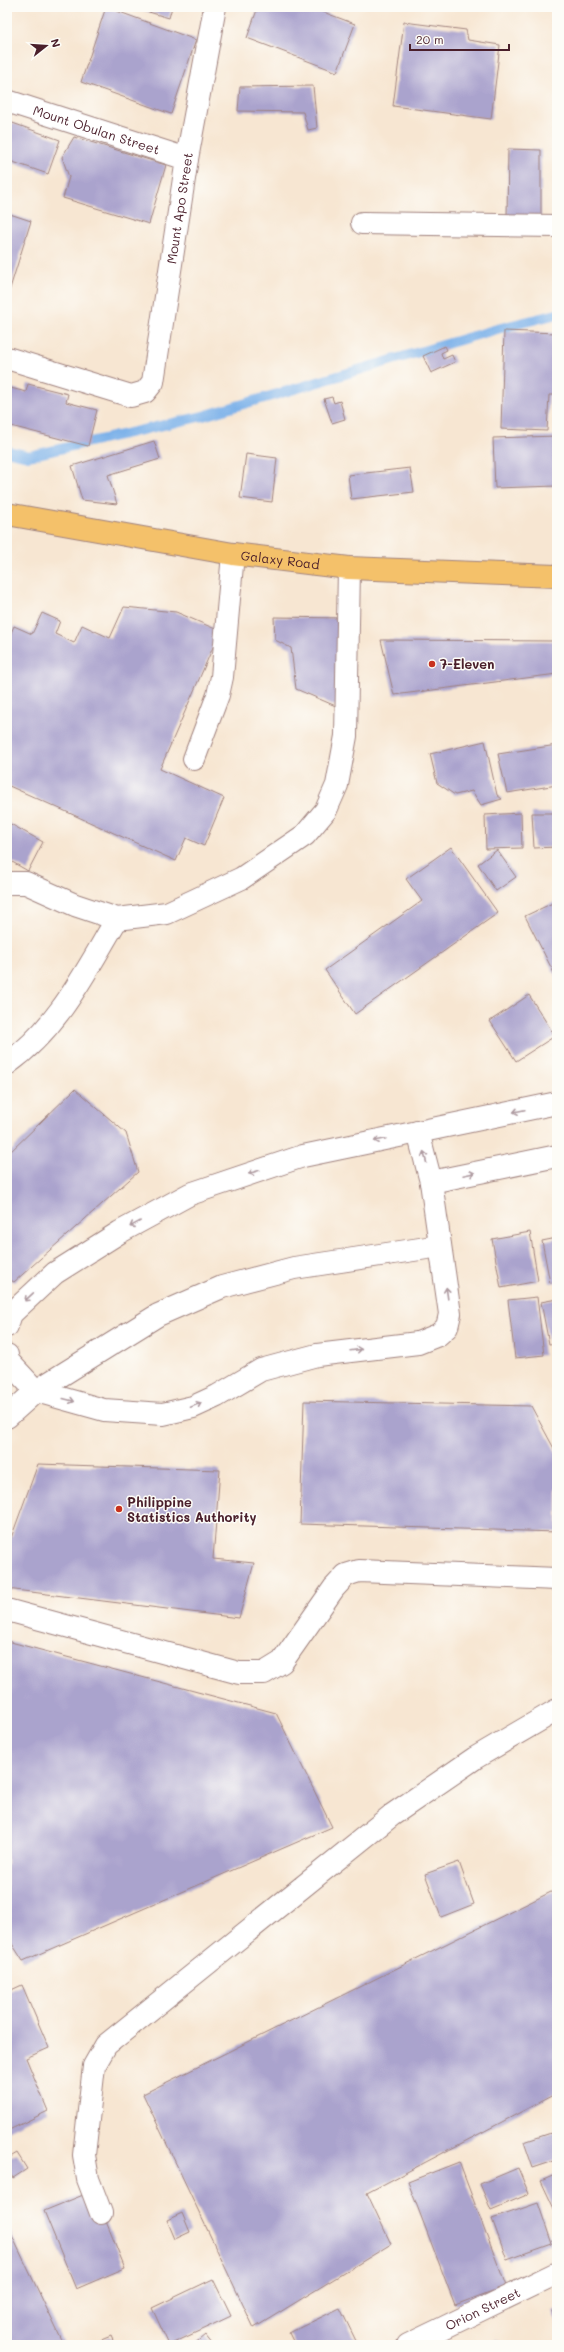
<svg xmlns="http://www.w3.org/2000/svg" width="564" height="2352" font-family="Mali,sans-serif">
<rect width="100%" height="100%" fill="#fdfcf7"/>
<filter id="ink" filterUnits="userSpaceOnUse"><feTurbulence type="fractalNoise" baseFrequency=".025" numOctaves="2"/><feDisplacementMap in="SourceGraphic" scale="8" xChannelSelector="R" yChannelSelector="G"/><feConvolveMatrix kernelMatrix="1 2 1 2 8 2 1 2 1" color-interpolation-filters="sRGB"/></filter>
<filter id="wash" filterUnits="userSpaceOnUse"><feTurbulence type="fractalNoise" baseFrequency=".012" numOctaves="4" result="noise"/><feDisplacementMap in="SourceGraphic" scale="16" xChannelSelector="R" yChannelSelector="G"/><feGaussianBlur stdDeviation="0.9" result="paint"/><feColorMatrix in="noise" values="0 0 0 0 0 0 0 0 0 0 0 0 0 0 0 0 0 1.4 0 .05"/><feComposite in="paint" operator="in"/></filter>
<g filter="url(#wash)">
<rect width="100%" height="100%" fill="#f7e6d2"/>
<g fill="none" stroke-linecap="round" stroke-linejoin="round">
<!-- stream -->
<path stroke="#7bb1e9" stroke-width="10" d="M7,451L29,456L203,416L497,329L557,314"/>
</g>
<g id="blocks">
<!-- building -->
<g fill="#aaa3cd">
<path d="M106,7L196,40L171,114L81,82Z"/>
<path d="M132,7H172L169,18Z"/>
<path d="M258,7H310L355,24L337,72L247,38Z"/>
<path d="M404,22L466,30L468,40L500,45L491,119L393,106Z"/>
<path d="M313,86L317,128L308,130L303,112L238,111L240,87Z"/>
<path d="M7,121L60,140L48,174L7,160Z"/>
<path d="M74,137L166,165L149,224L63,198L69,177L62,157Z"/>
<path d="M508,149L541,150V219L507,218Z"/>
<path d="M7,213L31,221L7,298Z"/>
<path d="M504,331L557,333V395H549L547,431L501,429Z"/>
<path d="M445,346L447,350L441,353L443,359L452,355L455,362L431,373L423,356Z"/>
<path d="M28,384L68,394L66,402L97,410L88,446L7,425V387L26,392Z"/>
<path d="M332,397L334,403L340,401L345,419L332,423L324,399Z"/>
<path d="M557,436V486L495,488L493,438Z"/>
<path d="M154,441L160,459L108,475L117,504L82,500L72,466Z"/>
<path d="M246,454L277,458L272,502L240,498Z"/>
<path d="M410,468L414,492L351,499L348,475Z"/>
<path d="M124,607L176,612L220,631L160,769L224,798L204,846L186,838L176,861L7,785V642L14,626L32,634L42,613L60,621L55,634L74,643L82,625L110,638Z"/>
<path d="M274,617L344,618L338,707L296,689L291,648L275,640Z"/>
<path d="M381,640L557,641V674L394,695Z"/>
<path d="M485,741L497,795L502,799L481,805L472,791L455,795L437,783L430,754Z"/>
<path d="M557,745V785L507,793L498,754Z"/>
<path d="M521,813L522,848L486,849L485,815Z"/>
<path d="M532,813H557V847L534,848Z"/>
<path d="M7,822L43,842L28,871L7,859Z"/>
<path d="M451,847L498,913L355,1014L325,970L422,901L406,879Z"/>
<path d="M497,850L516,877L496,891L478,864Z"/>
<path d="M557,901V979L525,916Z"/>
<path d="M529,995L555,1036L516,1061L490,1021Z"/>
<path d="M75,1089L126,1133L138,1172L14,1282L7,1278V1155Z"/>
<path d="M530,1232L538,1281L501,1288L492,1239Z"/>
<path d="M557,1238V1282L550,1283L542,1241Z"/>
<path d="M537,1297L544,1355L515,1358L508,1300Z"/>
<path d="M557,1299V1343L549,1344L541,1302Z"/>
<path d="M304,1401L531,1406L557,1454V1532L300,1524Z"/>
<path d="M38,1464L220,1470L213,1559L254,1563L239,1618L7,1589V1549Z"/>
<path d="M7,1641L276,1713L332,1827L23,1961L7,1936Z"/>
<path d="M459,1862L474,1904L441,1917L425,1874Z"/>
<path d="M557,1889V2093L367,2193L391,2244L254,2328L143,2094Z"/>
<path d="M22,1985L49,2048L26,2058L48,2111L7,2131V1992Z"/>
<path d="M557,2131V2160L533,2168L524,2142Z"/>
<path d="M17,2153L27,2169L13,2178L7,2169V2159Z"/>
<path d="M459,2162L506,2286L455,2305L408,2182Z"/>
<path d="M518,2168L529,2194L491,2210L480,2184Z"/>
<path d="M557,2174V2215L541,2181Z"/>
<path d="M88,2193L105,2219L125,2268L76,2289L44,2211Z"/>
<path d="M538,2203L552,2244L507,2260L492,2219Z"/>
<path d="M182,2213L190,2232L175,2239L167,2220Z"/>
<path d="M7,2225L64,2345H7Z"/>
<path d="M213,2279L231,2316L169,2345L152,2308Z"/>
<path d="M340,2308L358,2345H295L289,2333Z"/>
<path d="M557,2309V2323L552,2311Z"/>
<path d="M205,2335L213,2345H193Z"/>
<path d="M111,2336L115,2345H89Z"/>
<path d="M498,2340L500,2345H486Z"/>
</g>
</g>
</g>
<g filter="url(#ink)">
<use href="#blocks" fill-opacity="0" stroke="#a0827e" stroke-width="1"/>
<g fill="none" stroke-linecap="round" stroke-linejoin="round">
<defs>
<g id="minor">
<path id="s1" d="M7,101L187,159"/>
<path d="M362,223L557,226"/>
<path id="s2" d="M7,358L131,396L145,392L153,382L187,159L215,7"/>
<path d="M194,759L218,695L222,677L233,554"/>
<path d="M7,883H26L75,905L117,919L167,913L242,878L305,835L326,810L337,785L346,736L349,568"/>
<path d="M7,1064C59,1027 85,972 117,919"/>
<path d="M431,1182L557,1156"/>
<path d="M7,1326L11,1314L55,1273L120,1232L190,1194L303,1156L557,1103"/>
<path d="M7,1355L8,1361L36,1391L104,1410L163,1414L193,1407L217,1396L261,1370L317,1355L418,1343L438,1335L447,1327L450,1314L431,1182L418,1132"/>
<path d="M7,1417L36,1391L158,1315L222,1287L294,1268L440,1246"/>
<path d="M7,1610L239,1673H264L282,1662L334,1588L346,1575L359,1571L557,1579"/>
<path d="M101,2213L88,2179L84,2155L94,2066L106,2045L392,1815L475,1758L557,1710"/>
<path id="s3" d="M408,2345L557,2273"/>
</g>
<g id="major">
<path id="s4" d="M7,514L233,554L349,568L557,576"/>
</g>
</defs>
<!-- minor casing -->
<use href="#minor" stroke="#a0827e" stroke-width="24"/>
<!-- major casing -->
<use href="#major" stroke="#a0827e" stroke-width="24"/>
<!-- minor -->
<use href="#minor" stroke="#fff" stroke-width="22"/>
<!-- major -->
<use href="#major" stroke="#f4c16a" stroke-width="22"/>
</g>
<!-- one-way arrows -->
<defs><path id="oneway-shaft" d="M-6 0H5M1.5-3L5.5 0L1.5 3" fill="none" stroke-width="1.6" stroke-linecap="round" stroke-linejoin="round"/></defs>
<g stroke="#ae9aa0">
<use href="#oneway-shaft" transform="translate(519 1111) rotate(168)"/>
<use href="#oneway-shaft" transform="translate(380 1140) rotate(168)"/>
<use href="#oneway-shaft" transform="translate(425 1157) rotate(-105)"/>
<use href="#oneway-shaft" transform="translate(254 1172) rotate(162)"/>
<use href="#oneway-shaft" transform="translate(469 1174) rotate(-12)"/>
<use href="#oneway-shaft" transform="translate(135 1224) rotate(151)"/>
<use href="#oneway-shaft" transform="translate(447 1293) rotate(-98)"/>
<use href="#oneway-shaft" transform="translate(29 1297) rotate(137)"/>
<use href="#oneway-shaft" transform="translate(356 1350) rotate(-7)"/>
<use href="#oneway-shaft" transform="translate(69 1400) rotate(15)"/>
<use href="#oneway-shaft" transform="translate(196 1405) rotate(-22)"/>
</g>
</g>
<!-- markers -->
<g fill="#c8321e" stroke="#fdfcf7" stroke-width="1.5">
<circle cx="432" cy="664" r="4"/>
<circle cx="119" cy="1509" r="4"/>
</g>
<g text-anchor="middle" stroke-width="3" stroke-linejoin="round" paint-order="stroke">
<!-- street labels -->
<g font-size="13" fill="#4a1f2b" stroke="#fdfcf7">
<text dy="5" stroke="none"><textPath href="#s1" startOffset="94">Mount Obulan Street</textPath></text>
<text dy="5" stroke="none"><textPath href="#s2" startOffset="333">Mount Apo Street</textPath></text>
<text dy="5" stroke="none"><textPath href="#s4" startOffset="277">Galaxy Road</textPath></text>
<text dy="5" stroke="none"><textPath href="#s3" startOffset="83">Orion Street</textPath></text>
</g>
<!-- poi labels -->
<g font-size="13" font-weight="bold" fill="#4a1f2b" stroke="#fdfcf7" text-anchor="start">
<text x="440" y="669">7-Eleven</text>
<text x="127" y="1507">Philippine<tspan x="127" dy="15">Statistics Authority</tspan></text>
</g>
</g>
<!-- margin -->
<rect width="564" height="2352" fill="none" stroke="#fdfcf7" stroke-width="24"/>
<!-- north arrow -->
<g transform="translate(46 46) rotate(73)" stroke="#fdfcf7" stroke-width="3" paint-order="stroke">
<path d="M0-3L7 15L0 10L-7 15Z" fill="#4a1f2b"/>
<text y="-6" font-size="11" font-weight="bold" text-anchor="middle" fill="#4a1f2b">N</text>
</g>
<!-- scale -->
<path d="M410 44v6h99v-6" fill="none" stroke="#4a1f2b" stroke-width="2"/>
<text x="416" y="44" font-size="12" fill="#4a1f2b" stroke="#fdfcf7" stroke-width="3" paint-order="stroke">20 m</text>
</svg>
